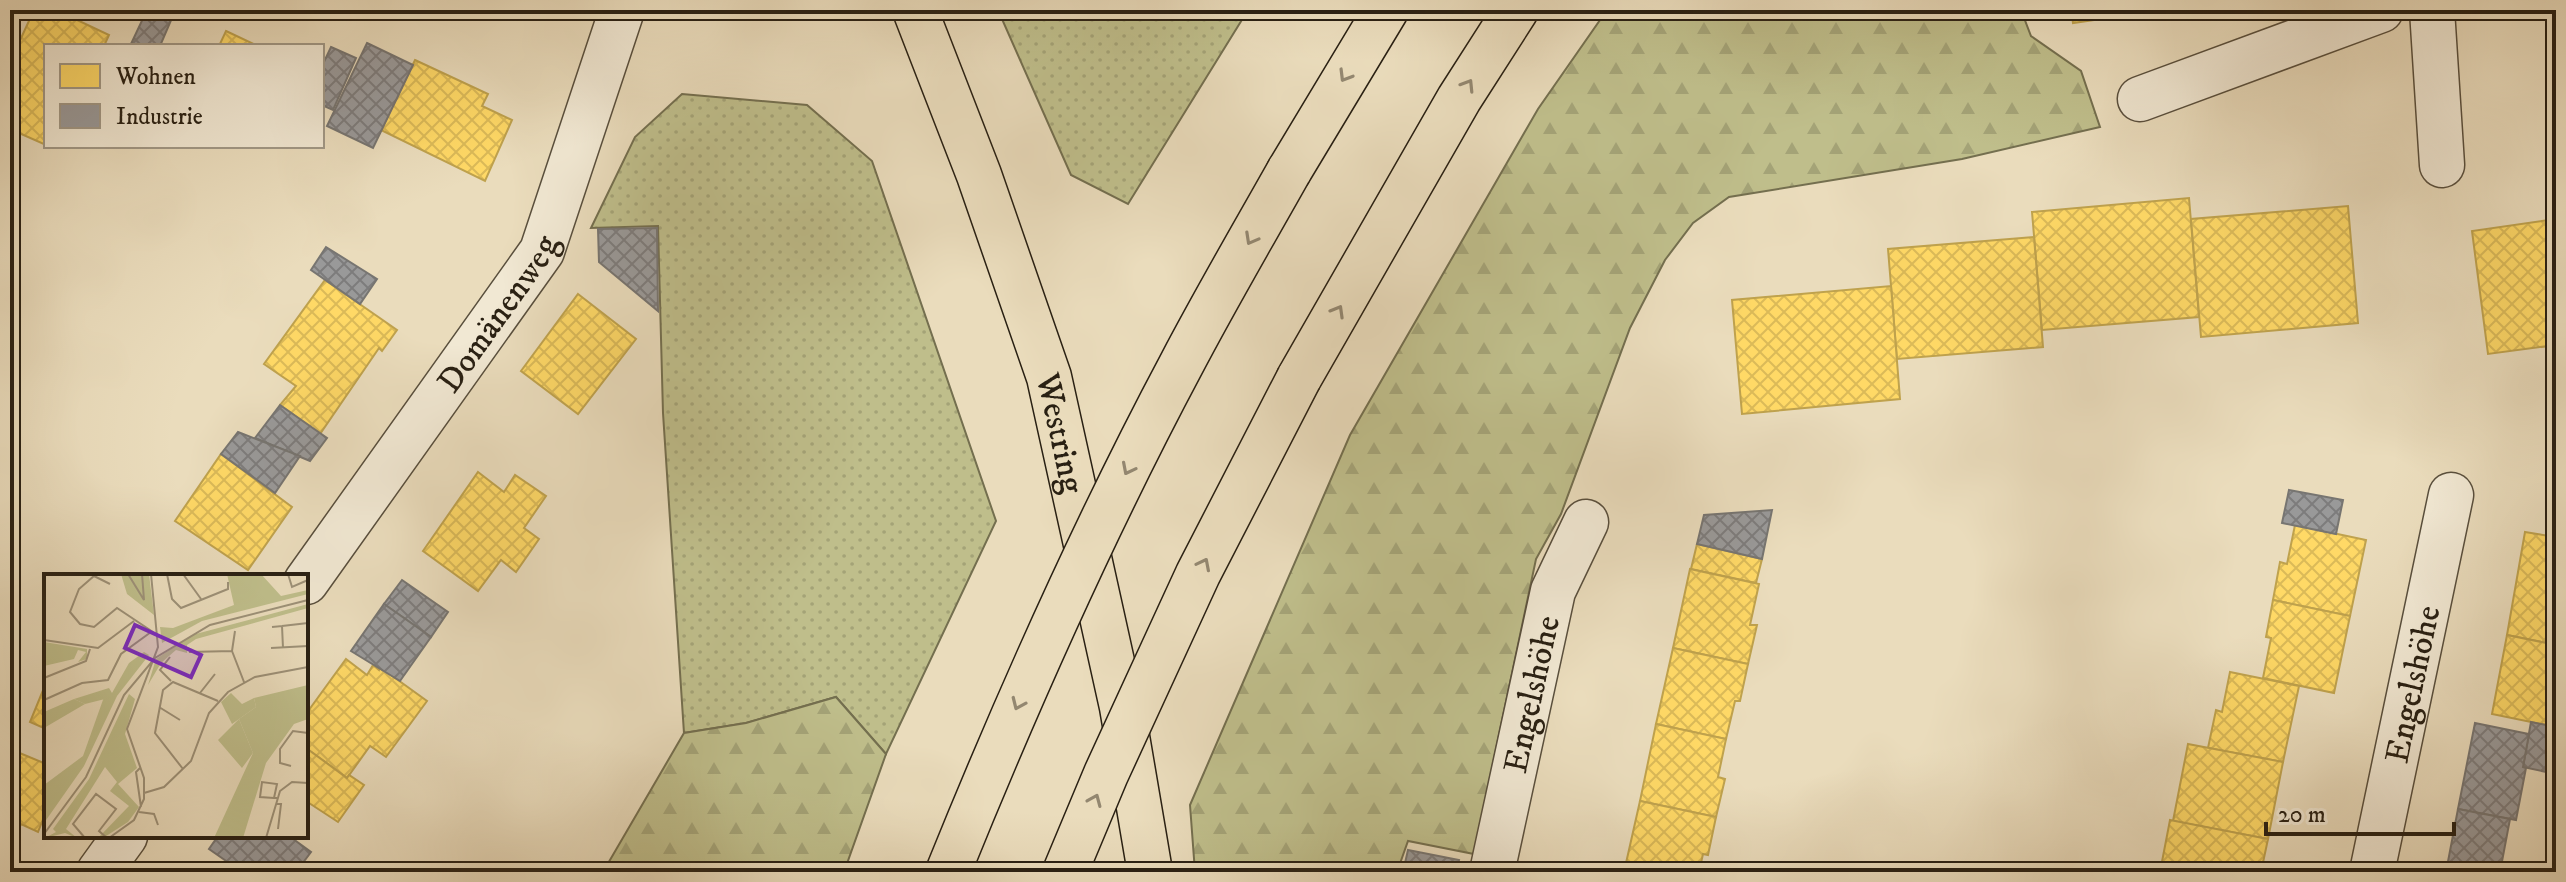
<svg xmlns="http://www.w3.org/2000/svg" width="2566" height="882" font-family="'IM FELL DW Pica',serif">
<defs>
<pattern id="grass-dots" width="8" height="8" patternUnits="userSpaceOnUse" patternTransform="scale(2)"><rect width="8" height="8" fill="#bfbe8b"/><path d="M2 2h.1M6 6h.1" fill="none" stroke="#a4a377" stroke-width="1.8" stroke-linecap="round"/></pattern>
<pattern id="forest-firs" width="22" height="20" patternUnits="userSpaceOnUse" patternTransform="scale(2)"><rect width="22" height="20" fill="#bfbe8b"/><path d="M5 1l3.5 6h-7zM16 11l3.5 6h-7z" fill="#a4a377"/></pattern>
<pattern id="homes-cross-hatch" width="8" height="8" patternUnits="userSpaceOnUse" patternTransform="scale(2)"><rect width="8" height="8" fill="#ffd966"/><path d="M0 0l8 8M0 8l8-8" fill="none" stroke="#dbba58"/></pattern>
<pattern id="industry-cross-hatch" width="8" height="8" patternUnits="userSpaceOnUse" patternTransform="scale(2)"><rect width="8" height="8" fill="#999"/><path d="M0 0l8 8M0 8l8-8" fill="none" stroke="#7d7c7c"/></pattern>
</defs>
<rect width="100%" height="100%" fill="#eadcbc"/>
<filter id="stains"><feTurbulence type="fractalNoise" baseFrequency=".0025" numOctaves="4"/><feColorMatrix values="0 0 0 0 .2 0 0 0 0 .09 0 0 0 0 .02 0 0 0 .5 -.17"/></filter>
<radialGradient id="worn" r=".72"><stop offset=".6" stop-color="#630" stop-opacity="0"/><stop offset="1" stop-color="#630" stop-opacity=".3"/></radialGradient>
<!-- grass -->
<g fill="url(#grass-dots)" stroke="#746f4f" stroke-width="2">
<path d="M998,10H1248L1128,204L1071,175Z"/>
<path d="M682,94L807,105L872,161L996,521L886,754L836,697L746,723L684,733L663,413L658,226L591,228L635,137Z"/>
</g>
<!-- forest -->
<g fill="url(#forest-firs)" stroke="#746f4f" stroke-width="2">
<path d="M1607,10H2021L2031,36L2081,71L2100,127L1962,159L1729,197L1693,223L1665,260L1630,328L1561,514L1536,559L1474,854L1408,841L1397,872H1195L1190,805L1350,435L1538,109Z"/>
<path d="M836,697L886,754L844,872H603L684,733L746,723Z"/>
</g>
<!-- homes -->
<g fill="url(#homes-cross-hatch)" stroke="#bfa24d" stroke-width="2">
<path d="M34,10H56L109,35L104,46H46V145L10,129V62Z"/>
<path d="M2071,10H2156V11L2073,23Z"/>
<path d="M226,31L258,46H219Z"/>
<path d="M415,60L488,94L482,106L512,120L485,181L381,130Z"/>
<path d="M2189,198L2199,317L2042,330L2032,212Z"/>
<path d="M2348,206L2358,323L2201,337L2191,219Z"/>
<path d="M2556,219V345L2488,354L2472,231Z"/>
<path d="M2034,237L2043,347L1897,359L1888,249Z"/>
<path d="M325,280L397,330L382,351L379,348L320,434L280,405L296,386L264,364Z"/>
<path d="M1891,286L1900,399L1742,414L1732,300Z"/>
<path d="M578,294L636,339L578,414L521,371Z"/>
<path d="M221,454L292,507L248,570L175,521Z"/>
<path d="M478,472L504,492L515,475L546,496L524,528L539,539L516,572L501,560L478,591L423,551Z"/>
<path d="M2295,525L2366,540L2350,616L2273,600L2280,562L2287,564Z"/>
<path d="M2525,532L2556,537V645L2507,635Z"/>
<path d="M1697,544L1762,559L1756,583L1691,569Z"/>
<path d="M1690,569L1759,584L1750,625H1757L1748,664L1673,648Z"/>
<path d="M2273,600L2350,616L2334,693L2263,678L2271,638L2266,637Z"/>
<path d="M2507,635L2556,645V727L2492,714Z"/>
<path d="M1673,648L1748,664L1740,701H1735L1726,739L1656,724Z"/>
<path d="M346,659L367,675L373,665L379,670L380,667L427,701L386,757L370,746L347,778L306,748V714Z"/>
<path d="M2230,672L2299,686L2283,762L2208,748L2216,710L2222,712Z"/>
<path d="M46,683V729L30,722Z"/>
<path d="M1656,724L1726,739L1718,777L1725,779L1716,817L1640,801Z"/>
<path d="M2188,744L2283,762L2268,839L2173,821Z"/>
<path d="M306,748L347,778L349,775L364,785L338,822L306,801Z"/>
<path d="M10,749L46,764V812L38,832L21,824L10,850Z"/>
<path d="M1640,801L1716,817L1708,855L1703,854L1699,872H1624Z"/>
<path d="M2170,820L2268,839L2261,872H2160Z"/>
</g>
<!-- industry -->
<g fill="url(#industry-cross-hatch)" stroke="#777571" stroke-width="2">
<path d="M147,10L175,11L160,46H130Z"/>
<path d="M367,43L413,65L373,148L327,126Z"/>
<path d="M331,47L356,58L333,110L322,105V66Z"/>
<path d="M657,228L658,311L599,262L598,229Z"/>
<path d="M326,247L377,279L360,304L311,270Z"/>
<path d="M280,405L327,438L310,461L255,438Z"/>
<path d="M238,432L300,456L275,493L221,454Z"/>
<path d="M2289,490L2343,500L2336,534L2282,523Z"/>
<path d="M1772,510L1762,559L1697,544L1704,515Z"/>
<path d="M402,580L448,612L431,637L384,604Z"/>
<path d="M384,604L431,637L400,681L351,651Z"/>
<path d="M2531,722L2556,727V774L2523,767Z"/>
<path d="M2475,723L2529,734L2523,767L2526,768L2516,820L2458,809Z"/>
<path d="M2458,809L2510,819L2500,872H2446Z"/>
<path d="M218,836H289L311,852L296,872H242L209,849Z"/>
<path d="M1408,850L1459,860L1456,872H1403Z"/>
</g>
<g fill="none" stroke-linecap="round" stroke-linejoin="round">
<defs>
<g id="minor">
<path d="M2432,10L2442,165"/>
<path d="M2140,99L2381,10"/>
<path id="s1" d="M306,582L542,251L622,10"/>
<path d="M99,872L125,836"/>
<path id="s2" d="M1492,872L1553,591L1586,522"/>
<path id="s3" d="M2372,872L2451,495"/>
</g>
<g id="major">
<path id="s4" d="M915,10L979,175L1049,377L1122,707L1150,872"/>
</g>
<g id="highway">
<path d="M1289,171L1386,10"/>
<path d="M1299,378L1459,99L1516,10"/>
</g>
</defs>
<!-- minor casing -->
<use href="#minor" stroke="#594f3d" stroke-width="47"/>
<!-- major casing -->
<use href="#major" stroke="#292013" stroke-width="47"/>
<!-- highway casing -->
<use href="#highway" stroke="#292013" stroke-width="47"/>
<!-- minor -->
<use href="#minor" stroke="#f1e8d3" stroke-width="44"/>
<!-- major -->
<use href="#major" stroke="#eadcbc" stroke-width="44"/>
<!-- highway -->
<use href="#highway" stroke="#eadcbc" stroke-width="44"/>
<defs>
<g id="highway-bridge">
<path d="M948,872C1018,699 1094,528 1182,363C1216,298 1253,235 1289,171"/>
<path d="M1065,872L1106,774L1198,574L1299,378"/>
</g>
</defs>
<!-- highway-bridge casing -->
<use href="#highway-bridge" stroke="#292013" stroke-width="47" stroke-linecap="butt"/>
<!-- highway-bridge -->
<use href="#highway-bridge" stroke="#eadcbc" stroke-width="44"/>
</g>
<!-- one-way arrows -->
<defs><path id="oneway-chevron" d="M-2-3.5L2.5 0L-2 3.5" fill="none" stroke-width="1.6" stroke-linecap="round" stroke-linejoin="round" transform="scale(2)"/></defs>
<g stroke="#938770">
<use href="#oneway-chevron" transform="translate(1345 76) rotate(121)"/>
<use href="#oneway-chevron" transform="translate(1468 85) rotate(-58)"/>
<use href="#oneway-chevron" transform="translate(1251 239) rotate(119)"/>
<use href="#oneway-chevron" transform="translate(1338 311) rotate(-60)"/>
<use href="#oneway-chevron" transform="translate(1128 469) rotate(117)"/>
<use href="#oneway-chevron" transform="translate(1204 564) rotate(-63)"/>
<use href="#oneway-chevron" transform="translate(1018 704) rotate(114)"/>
<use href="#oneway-chevron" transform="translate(1095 800) rotate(-67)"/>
</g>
<g text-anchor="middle" stroke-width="8" stroke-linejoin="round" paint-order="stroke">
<!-- street labels -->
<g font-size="34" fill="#292013" stroke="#f1e8d3">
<text dy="12" stroke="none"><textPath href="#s1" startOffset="330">Domänenweg</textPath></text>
<text dy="12" stroke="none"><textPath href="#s4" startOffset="448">Westring</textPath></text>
<text dy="12" stroke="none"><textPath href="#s3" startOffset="192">Engelshöhe</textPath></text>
<text dy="12" stroke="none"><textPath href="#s2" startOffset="182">Engelshöhe</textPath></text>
</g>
</g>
<!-- overview -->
<g transform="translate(44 574)">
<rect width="264" height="264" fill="#eadcbc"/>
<path d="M77,0H105L110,41L83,20ZM183,0H217L237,22L264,16V20L158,47L118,69L116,53L129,54L190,31ZM264,111V145L250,150L222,189L199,264H170L209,179L195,145L212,133L210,124ZM67,120L73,122L40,192L0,249V211L39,182L60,123ZM30,125L41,130L0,154V138Z" fill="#bfbe8b"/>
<path d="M264,30V34L152,65L143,71V79L132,76L117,89L104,111L112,85L148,61ZM0,68L43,75V85L34,88L42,78L34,76L30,85L0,92ZM100,78L105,81L73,122L41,130L30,125L65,114L68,119L85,89ZM85,120L91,125L81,160L93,194L74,210L95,233L84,248L59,264H54L85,232L66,217L73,208L61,193L22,255L33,264L21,259L1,264L12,258L9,255L45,205ZM195,145L209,179L198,194L174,166Z" fill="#bfbe8b"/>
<path d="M187,119L198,130L210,124L212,133L188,150L177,128Z" fill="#bfbe8b"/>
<path fill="none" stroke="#9d9178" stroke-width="2" d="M84,0L100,26L98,0M123,0L128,25L137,34L184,15V8M139,0L157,25M244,0L248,13L264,6M66,10L50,2L35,15L26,38L36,50L50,53L73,34L112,60M238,52L264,49M228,53L238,52L239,74M0,66L54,74L90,47M227,74L264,72M188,77L200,108M145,78L188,77L191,57M126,83L116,96L127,107M0,104L42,87L46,75M156,119L171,100M0,126L38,109L64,106L77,80L107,58M115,133L136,146M247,192L236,189V175L249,157L264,159M96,194L92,198L97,233M139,195L111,159L119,116L129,108L174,127M100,219L120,213L147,187L165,139L184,118L211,103L264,93M230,224L233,210L218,208L216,223L230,224H233M232,230H237L234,255M95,238L110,240L114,251M0,260L42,203L80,121L111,84L166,51L264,26M41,264L29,250L52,220L72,235L55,257L63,264M65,264L90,246L100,225V204L83,155L114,73L107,0M222,264L236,217L248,208L264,209"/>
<path fill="#7b2cbf" fill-opacity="0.15" stroke="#7b2cbf" stroke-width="4" d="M91,51L157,81L147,103L81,74Z"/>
<rect width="264" height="264" fill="none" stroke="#292013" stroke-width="4"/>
</g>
<!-- margin -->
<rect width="2566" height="882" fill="none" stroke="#eadcbc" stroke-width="40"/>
<rect x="12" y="12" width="2542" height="858" fill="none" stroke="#292013" stroke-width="4"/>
<rect x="20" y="20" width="2526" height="842" fill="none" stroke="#292013" stroke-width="2"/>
<!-- legend -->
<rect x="44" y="44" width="280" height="104" fill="#f1e8d3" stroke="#a19886" stroke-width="2"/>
<rect x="60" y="64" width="40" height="24" fill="#ffd966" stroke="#a19886" stroke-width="2"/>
<text x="116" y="84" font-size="24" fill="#292013">Wohnen</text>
<rect x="60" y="104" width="40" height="24" fill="#999999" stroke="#a19886" stroke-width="2"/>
<text x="116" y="124" font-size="24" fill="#292013">Industrie</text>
<!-- scale -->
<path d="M2266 822v12h188v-12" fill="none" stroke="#292013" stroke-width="4"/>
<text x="2278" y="822" font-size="24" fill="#292013" stroke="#f1e8d3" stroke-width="6" paint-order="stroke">20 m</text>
<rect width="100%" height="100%" filter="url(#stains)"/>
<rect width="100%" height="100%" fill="url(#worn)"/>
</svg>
